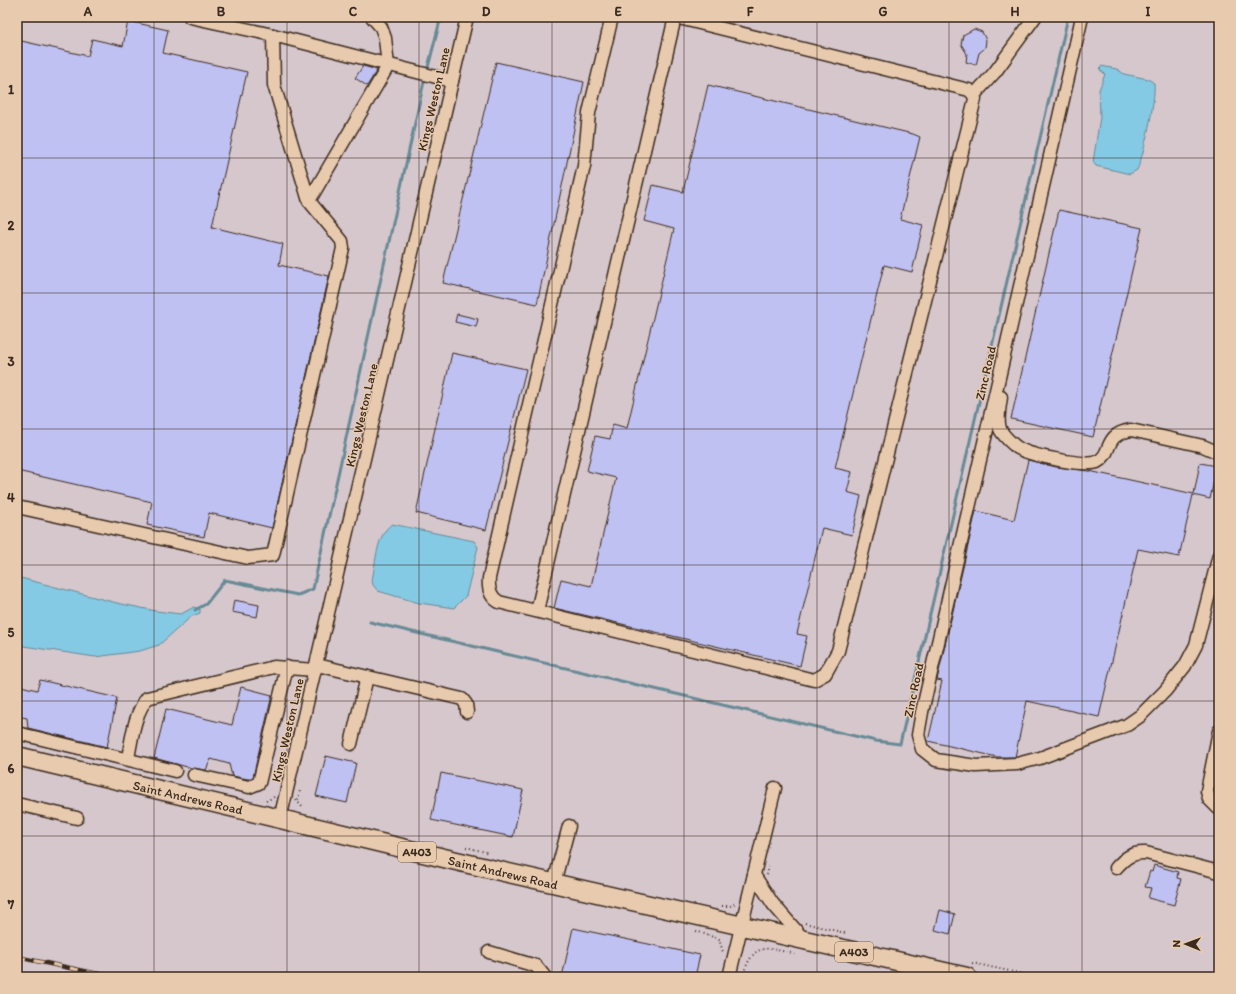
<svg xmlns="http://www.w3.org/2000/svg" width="1236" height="994" font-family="Itim,sans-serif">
<rect width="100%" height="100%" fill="#e0c9bd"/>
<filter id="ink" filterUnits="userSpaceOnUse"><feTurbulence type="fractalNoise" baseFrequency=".025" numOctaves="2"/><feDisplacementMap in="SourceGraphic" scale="8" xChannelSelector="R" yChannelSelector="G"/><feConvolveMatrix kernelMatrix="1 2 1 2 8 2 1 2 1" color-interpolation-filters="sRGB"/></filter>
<g filter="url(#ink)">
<!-- built -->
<rect fill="#d6c7cd" x="17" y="17" width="1202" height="960"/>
<!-- water -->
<g fill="#84cae5" stroke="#678a95">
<path d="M1101,66L1117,69L1124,74L1148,79L1154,83C1156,99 1144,155 1137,170L1130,174L1096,166L1093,162L1100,117L1099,90L1105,74L1100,70Z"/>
<path d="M392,524L474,541L478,547L466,596L454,608L419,603L378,591L373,585L372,580C376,563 376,535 392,524Z"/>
<path d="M17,577L117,603L156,611L181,614L194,607L200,609V613L192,616L159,645L140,651L95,657L17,645Z"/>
</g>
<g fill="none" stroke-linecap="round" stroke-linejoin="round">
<!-- stream -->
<g stroke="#678a95" stroke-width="3">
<path d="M427,71L441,17"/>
<path d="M195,610L206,604L225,580L298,595L313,589L425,77"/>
<path d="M370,622L876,741L900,744L1068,17"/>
</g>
</g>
<!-- building -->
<g fill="#bfc1f3" stroke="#3b2a1e">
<path d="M128,21L168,30L163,53L247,72L212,227L283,244L279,265L329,276L272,528L209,513L204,537L147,525L152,502L17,471V40L88,56L92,39L123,46Z"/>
<path d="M974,29L982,32L986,40L985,48L979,53L976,65L966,62L967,54L961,44L963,35Z"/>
<path d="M496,62L584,82L537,304L443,283Z"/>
<path d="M363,66L377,70L367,86L355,78Z"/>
<path d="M708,85L913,134L920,137L900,219L923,225L912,272L884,265L835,468L852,472L847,492L861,496L852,535L822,528L797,634L807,636L800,666L554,608L561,579L591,586L616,478L587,471L595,436L610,439L613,424L627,428L674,229L644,221L653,185L683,192Z"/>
<path d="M1059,210L1142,228L1093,437L1011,419Z"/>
<path d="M457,314L478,319L476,327L455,322Z"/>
<path d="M452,353L526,369L486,530L416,513Z"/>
<path d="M1028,460L1056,467L1089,471L1194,494L1200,463L1217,466L1210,499L1193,495L1179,557L1138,549L1099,717L1027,701L1015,757H997L928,741L942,681L937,680L976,511L1014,520Z"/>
<path d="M234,600L259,605L257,617L232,612Z"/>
<path d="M40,680L117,698L107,747L28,728L27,718L17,716V685L37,690Z"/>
<path d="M241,687L272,695L253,777L248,779L232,776L229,764L211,759L206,770L191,768L154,758L166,709L232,725Z"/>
<path d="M326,756L356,763L347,803L316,796Z"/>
<path d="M441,773L523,790L513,837L431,820Z"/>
<path d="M1154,865L1178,872L1177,878L1181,879L1174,905L1148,898L1151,888L1145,887L1150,871L1152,872Z"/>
<path d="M940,910L955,914L950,934L935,930Z"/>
<path d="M573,928L700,955L695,977H562Z"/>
</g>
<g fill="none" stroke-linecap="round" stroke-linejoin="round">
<defs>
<g id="minor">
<path d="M190,17L273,35L452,81"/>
<path d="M612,17L589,113L584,166L489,578C488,588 490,597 499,602L814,680L825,674L838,651L975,99L974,95L969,90L675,17"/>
<path d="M1082,17L922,712L918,735L922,749L936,760L976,766L1017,764L1040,758L1127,725L1140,716L1165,691L1185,666L1196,645L1219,555"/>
<path d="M273,35L274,85L309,201"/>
<path d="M974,95L995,72L1035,17"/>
<path d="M1001,397C1000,406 996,422 1001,431C1004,436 1013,445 1018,448C1029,455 1085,467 1097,462C1114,453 1102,435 1131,430L1203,446L1219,453"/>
<path d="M17,507L248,558L273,555L343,248L342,241L309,201L388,66L385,38L381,27L372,17"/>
<path d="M537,611L675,17"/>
<path d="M317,665L462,699L466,704L467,712"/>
<path d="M1219,731L1207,791L1209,799L1219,809"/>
<path d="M17,733L175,771"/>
<path d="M351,744L367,677"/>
<path d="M128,758C132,738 134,715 147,698L274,667L315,670"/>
<path d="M194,775L249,787L259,783L287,667"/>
<path d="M17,804L77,818"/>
<path d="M280,819L467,17"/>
<path d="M1116,868C1125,858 1132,852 1146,853L1219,872"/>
<path d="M754,875L773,904L805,941"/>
<path d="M554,883L569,826"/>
<path d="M489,952L536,966L545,977"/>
<path d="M729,977L775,788"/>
</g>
<path id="highway" d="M17,756L469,864L967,977"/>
</defs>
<!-- minor casing -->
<use href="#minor" stroke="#3b2a1e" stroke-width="15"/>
<!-- highway casing -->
<use href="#highway" stroke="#3b2a1e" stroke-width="21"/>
<!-- path -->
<g stroke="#3b2a1e" stroke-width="2" stroke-dasharray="1 3" stroke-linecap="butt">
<path d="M296,800L303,808"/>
<path d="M298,800L300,790"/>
<path d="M266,801L274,797"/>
<path d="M466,847L489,853"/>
<path d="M767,875L769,865"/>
<path d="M722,906H730L736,903"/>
<path d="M805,923L845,933"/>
<path d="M696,931L719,939L723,952"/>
<path d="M972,963L1037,977"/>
<path d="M742,977C755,940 764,948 797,954"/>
</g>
<!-- minor -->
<use href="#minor" stroke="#e8cbaf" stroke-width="12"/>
<!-- highway -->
<use href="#highway" stroke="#e8cbaf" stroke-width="18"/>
<defs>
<path id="rail" d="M17,957L113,977"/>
</defs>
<!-- rail casing -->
<use href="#rail" stroke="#3b2a1e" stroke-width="4.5"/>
<!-- rail -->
<use href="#rail" stroke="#e8cbaf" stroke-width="3" stroke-dasharray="9" stroke-linecap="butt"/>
</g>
</g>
<!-- grid -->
<path fill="none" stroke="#3b2a1e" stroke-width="1" stroke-opacity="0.55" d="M154,17V977M287,17V977M419,17V977M552,17V977M684,17V977M817,17V977M949,17V977M1082,17V977M17,158H1219M17,293H1219M17,429H1219M17,565H1219M17,701H1219M17,836H1219"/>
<g text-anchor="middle" stroke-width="3" stroke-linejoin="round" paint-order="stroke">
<!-- shield labels -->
<g fill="#e8cbaf" stroke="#6f5a4a" stroke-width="1">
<rect x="398" y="842" width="38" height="20" rx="3"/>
<rect x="835" y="942" width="38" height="20" rx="3"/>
</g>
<g font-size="12" font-weight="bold" fill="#3b2a1e">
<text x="417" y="856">A403</text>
<text x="854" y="956">A403</text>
</g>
<!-- street labels -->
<g font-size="13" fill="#3b2a1e" stroke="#e8cbaf">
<text transform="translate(433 99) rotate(-77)" y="5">Kings Weston Lane</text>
<text transform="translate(985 373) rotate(-77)" y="5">Zinc Road</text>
<text transform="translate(361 415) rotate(-77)" y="5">Kings Weston Lane</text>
<text transform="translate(913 690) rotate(-78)" y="5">Zinc Road</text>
<text transform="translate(287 730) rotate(-77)" y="5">Kings Weston Lane</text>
<text transform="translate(188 797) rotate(13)" y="5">Saint Andrews Road</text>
<text transform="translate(503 872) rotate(13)" y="5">Saint Andrews Road</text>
</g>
</g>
<!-- margin -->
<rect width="1236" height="994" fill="none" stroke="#e8cbaf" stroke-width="44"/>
<!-- north arrow -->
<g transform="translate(1186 944) rotate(271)" stroke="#e8cbaf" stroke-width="3" paint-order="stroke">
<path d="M0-3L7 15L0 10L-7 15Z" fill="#3b2a1e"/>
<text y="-6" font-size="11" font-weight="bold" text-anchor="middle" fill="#3b2a1e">N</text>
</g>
<rect x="22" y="22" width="1192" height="950" fill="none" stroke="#3b2a1e" stroke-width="1.5"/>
<g font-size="13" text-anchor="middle" font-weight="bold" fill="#3b2a1e">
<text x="88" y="16">A</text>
<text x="221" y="16">B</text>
<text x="353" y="16">C</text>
<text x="486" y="16">D</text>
<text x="618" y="16">E</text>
<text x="750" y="16">F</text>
<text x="883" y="16">G</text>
<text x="1015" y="16">H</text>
<text x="1148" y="16">I</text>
<text x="11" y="94">1</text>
<text x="11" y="230">2</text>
<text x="11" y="366">3</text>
<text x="11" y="502">4</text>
<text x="11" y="637">5</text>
<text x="11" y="773">6</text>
<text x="11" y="909">7</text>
</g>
</svg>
